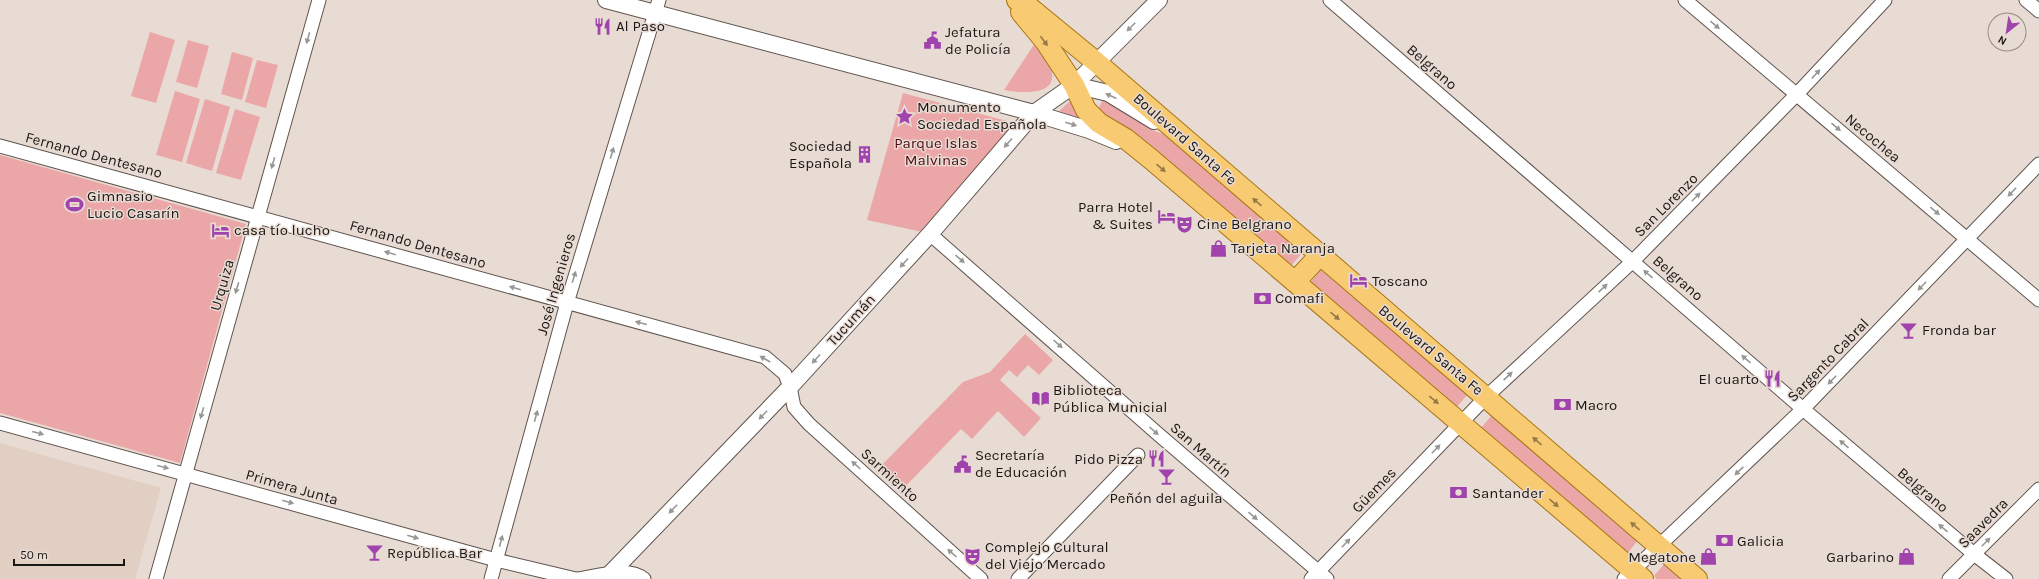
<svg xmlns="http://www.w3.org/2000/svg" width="2039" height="579" font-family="Karla,sans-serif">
<rect width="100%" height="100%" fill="#e8dbd3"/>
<!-- built -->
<path fill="#e2cfc3" d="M0,443L161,488L135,579H0Z"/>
<!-- green -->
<g fill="#eba7a7">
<path d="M150,32L175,40L156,103L131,96Z"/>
<path d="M188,40L209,46L197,88L176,82Z"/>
<path d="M1035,43C1041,51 1048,59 1051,69C1060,97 1019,93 1004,90Z"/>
<path d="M232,52L253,58L242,100L221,94Z"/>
<path d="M257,60L278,65L266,108L245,102Z"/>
<path d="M175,91L200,99L182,162L156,155Z"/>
<path d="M903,93L1007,121L1010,132L927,233L867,220Z"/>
<path d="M205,99L230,107L212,171L186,163Z"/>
<path d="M1070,101L1075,111L1084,121L1057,113Z"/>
<path d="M1102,101H1107L1152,130L1163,134L1302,253L1291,266L1148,143L1101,114L1098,110Z"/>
<path d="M235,109L260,117L241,180L216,173Z"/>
<path d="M0,155L246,224L180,463L0,413Z"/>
<path d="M1321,270L1467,395L1456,408L1310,283Z"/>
<path d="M1025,334L1053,360L1039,375L1028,365L1017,377L1009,370L1000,380L1041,418L1024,437L998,411L972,439L961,429L902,490L878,469L963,382L990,372Z"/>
<path d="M1492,415L1638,540L1627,554L1481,428Z"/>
<path d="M1665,563L1684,579H1657L1654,576Z"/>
</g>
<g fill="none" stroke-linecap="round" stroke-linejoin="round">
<defs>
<g id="minor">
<path d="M1330,0L1803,409L1974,554L2006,579"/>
<path d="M1685,0L2039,300"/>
<path d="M2026,0L2039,11"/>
<path d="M0,146L765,357L785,374L790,387L794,407L809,424L981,579"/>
<path d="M930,234L1158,434L1327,579"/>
<path d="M0,423L496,560L576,579"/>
<path d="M156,579L319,0"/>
<path d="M491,579L567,303L659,0"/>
<path d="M578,579C598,576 629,566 644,579"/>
<path d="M1018,579L1138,455"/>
<path d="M1311,579L1486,397L1633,261L1797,94L1885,0"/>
<path d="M1624,579L1803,409L2039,164"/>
<path d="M1949,579L2039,489"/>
</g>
<g id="tertiary">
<path d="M606,0L1034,113L1089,130L1116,141"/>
<path d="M1074,85L1108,93L1154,121"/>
<path d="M605,579L790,387L930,234L1034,113L1074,85L1159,0"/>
</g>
<g id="primary">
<path d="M1017,0L1029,7L1096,62L1697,579"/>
<path d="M1021,12L1045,41L1074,85L1086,110L1099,123L1126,139L1152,160L1643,579"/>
<path d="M1295,282L1320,255"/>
</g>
</defs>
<!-- minor casing -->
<use href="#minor" stroke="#5f544e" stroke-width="15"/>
<!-- tertiary casing -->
<use href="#tertiary" stroke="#5f544e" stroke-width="18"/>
<!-- primary casing -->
<use href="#primary" stroke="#a87513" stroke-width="22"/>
<!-- minor -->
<use href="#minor" stroke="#fff" stroke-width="13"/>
<!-- tertiary -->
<use href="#tertiary" stroke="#fff" stroke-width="16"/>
<!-- primary -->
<use href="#primary" stroke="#f8ca71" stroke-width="20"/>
</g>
<!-- one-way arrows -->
<defs><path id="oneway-solid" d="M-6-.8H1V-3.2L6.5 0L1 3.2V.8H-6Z"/></defs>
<g fill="#989795">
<use href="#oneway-solid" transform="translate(1715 25) rotate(40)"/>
<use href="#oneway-solid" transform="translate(1131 27) rotate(135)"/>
<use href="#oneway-solid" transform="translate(308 38) rotate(106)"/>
<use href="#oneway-solid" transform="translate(1816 74) rotate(-47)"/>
<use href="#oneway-solid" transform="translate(1111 96) rotate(-155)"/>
<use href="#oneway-solid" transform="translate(1071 124) rotate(17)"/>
<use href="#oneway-solid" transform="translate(1836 127) rotate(40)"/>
<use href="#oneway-solid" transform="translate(1008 143) rotate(131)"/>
<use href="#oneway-solid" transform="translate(612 153) rotate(-73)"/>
<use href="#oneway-solid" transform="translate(273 163) rotate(106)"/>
<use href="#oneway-solid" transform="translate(2012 192) rotate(134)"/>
<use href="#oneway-solid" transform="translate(1696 197) rotate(-45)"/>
<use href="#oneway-solid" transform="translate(1935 211) rotate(40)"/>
<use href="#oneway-solid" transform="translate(390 253) rotate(-164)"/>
<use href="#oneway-solid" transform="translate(960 259) rotate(41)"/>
<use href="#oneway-solid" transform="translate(904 263) rotate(132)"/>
<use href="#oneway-solid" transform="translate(1648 274) rotate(-139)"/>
<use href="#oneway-solid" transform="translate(574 277) rotate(-73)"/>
<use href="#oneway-solid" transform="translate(1922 286) rotate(134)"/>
<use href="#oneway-solid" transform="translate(237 288) rotate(106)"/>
<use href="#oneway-solid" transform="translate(515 288) rotate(-164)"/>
<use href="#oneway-solid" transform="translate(1603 288) rotate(-43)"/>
<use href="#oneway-solid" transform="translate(641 323) rotate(-165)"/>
<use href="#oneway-solid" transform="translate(1058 344) rotate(42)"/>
<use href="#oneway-solid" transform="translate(765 359) rotate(-150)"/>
<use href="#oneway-solid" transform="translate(816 359) rotate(132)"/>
<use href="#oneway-solid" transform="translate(1746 359) rotate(-139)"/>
<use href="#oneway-solid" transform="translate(1508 376) rotate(-43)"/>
<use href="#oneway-solid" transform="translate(1832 380) rotate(134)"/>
<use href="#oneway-solid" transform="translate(202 413) rotate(106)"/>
<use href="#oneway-solid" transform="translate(763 415) rotate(134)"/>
<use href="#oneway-solid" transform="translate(536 416) rotate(-75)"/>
<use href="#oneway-solid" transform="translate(1154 431) rotate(42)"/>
<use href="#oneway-solid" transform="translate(38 433) rotate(15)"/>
<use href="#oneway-solid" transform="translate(1844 444) rotate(-140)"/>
<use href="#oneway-solid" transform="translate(1436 449) rotate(-46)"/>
<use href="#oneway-solid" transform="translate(856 465) rotate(-138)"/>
<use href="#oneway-solid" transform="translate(163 467) rotate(15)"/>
<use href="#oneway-solid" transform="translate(1739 471) rotate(136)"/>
<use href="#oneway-solid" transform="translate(288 502) rotate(16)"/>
<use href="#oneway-solid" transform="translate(673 509) rotate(134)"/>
<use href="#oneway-solid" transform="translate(1253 516) rotate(41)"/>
<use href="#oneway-solid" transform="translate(1943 528) rotate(-140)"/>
<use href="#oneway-solid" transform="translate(413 537) rotate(16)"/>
<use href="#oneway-solid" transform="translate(501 541) rotate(-75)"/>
<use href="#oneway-solid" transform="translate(1986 542) rotate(-45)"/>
<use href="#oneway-solid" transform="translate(1346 543) rotate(-46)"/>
<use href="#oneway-solid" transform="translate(952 553) rotate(-138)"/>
</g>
<g fill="#957947">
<use href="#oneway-solid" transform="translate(1044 41) rotate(53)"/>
<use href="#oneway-solid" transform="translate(1161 168) rotate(41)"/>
<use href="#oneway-solid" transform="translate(1257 202) rotate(-139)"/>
<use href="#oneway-solid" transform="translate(1335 316) rotate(40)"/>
<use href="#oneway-solid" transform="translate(1434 400) rotate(40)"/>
<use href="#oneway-solid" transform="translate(1537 441) rotate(-139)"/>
<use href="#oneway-solid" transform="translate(1554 503) rotate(40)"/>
<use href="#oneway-solid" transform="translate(1635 526) rotate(-139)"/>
</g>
<!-- icons -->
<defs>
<symbol id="restaurant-bare" viewBox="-9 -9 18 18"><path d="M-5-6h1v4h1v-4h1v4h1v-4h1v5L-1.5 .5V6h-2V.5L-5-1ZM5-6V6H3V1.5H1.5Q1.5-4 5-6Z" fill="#a043ad" stroke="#e8dbd3" stroke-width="2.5" paint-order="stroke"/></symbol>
<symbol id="civic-bare" viewBox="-9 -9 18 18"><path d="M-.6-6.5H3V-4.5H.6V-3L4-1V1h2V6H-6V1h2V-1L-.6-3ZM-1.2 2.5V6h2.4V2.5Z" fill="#a043ad" stroke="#e8dbd3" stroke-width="2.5" paint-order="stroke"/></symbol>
<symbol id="sight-bare" viewBox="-9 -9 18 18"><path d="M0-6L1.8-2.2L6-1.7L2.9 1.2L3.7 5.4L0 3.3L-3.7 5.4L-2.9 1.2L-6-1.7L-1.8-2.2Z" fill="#a043ad" stroke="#e8dbd3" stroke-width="2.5" paint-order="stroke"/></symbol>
<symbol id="building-bare" viewBox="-9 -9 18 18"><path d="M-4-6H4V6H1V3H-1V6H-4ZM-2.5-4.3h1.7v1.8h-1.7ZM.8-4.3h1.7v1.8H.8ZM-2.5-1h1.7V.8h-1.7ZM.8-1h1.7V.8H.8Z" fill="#a043ad" stroke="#e8dbd3" stroke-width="2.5" paint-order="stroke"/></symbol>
<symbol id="stadium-bare" viewBox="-9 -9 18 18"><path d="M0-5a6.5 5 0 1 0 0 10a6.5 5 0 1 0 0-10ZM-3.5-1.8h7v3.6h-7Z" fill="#a043ad" stroke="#e8dbd3" stroke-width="2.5" paint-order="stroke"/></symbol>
<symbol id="hotel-bare" viewBox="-9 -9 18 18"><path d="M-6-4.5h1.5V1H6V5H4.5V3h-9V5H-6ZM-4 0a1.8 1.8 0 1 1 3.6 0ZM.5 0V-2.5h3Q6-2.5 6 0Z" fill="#a043ad" stroke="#e8dbd3" stroke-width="2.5" paint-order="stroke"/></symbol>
<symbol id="theatre-bare" viewBox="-9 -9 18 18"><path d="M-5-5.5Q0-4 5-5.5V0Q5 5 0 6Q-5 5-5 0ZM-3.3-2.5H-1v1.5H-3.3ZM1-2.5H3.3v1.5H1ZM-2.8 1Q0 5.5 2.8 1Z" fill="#a043ad" stroke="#e8dbd3" stroke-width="2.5" paint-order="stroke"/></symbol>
<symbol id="shop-bare" viewBox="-9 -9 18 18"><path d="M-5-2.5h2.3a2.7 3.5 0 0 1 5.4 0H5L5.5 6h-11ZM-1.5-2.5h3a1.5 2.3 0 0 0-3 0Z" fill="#a043ad" stroke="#e8dbd3" stroke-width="2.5" paint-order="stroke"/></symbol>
<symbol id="bank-bare" viewBox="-9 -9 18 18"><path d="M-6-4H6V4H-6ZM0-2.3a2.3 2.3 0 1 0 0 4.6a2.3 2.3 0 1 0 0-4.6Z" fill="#a043ad" stroke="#e8dbd3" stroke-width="2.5" paint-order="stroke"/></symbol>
<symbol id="bar-bare" viewBox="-9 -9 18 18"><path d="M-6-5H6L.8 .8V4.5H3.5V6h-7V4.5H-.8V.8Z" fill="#a043ad" stroke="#e8dbd3" stroke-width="2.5" paint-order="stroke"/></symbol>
<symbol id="library-bare" viewBox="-9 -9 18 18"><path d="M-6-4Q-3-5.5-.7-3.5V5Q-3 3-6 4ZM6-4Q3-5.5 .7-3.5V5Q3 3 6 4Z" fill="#a043ad" stroke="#e8dbd3" stroke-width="2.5" paint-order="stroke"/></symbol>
</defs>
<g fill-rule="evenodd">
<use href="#restaurant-bare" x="590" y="14" width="25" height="25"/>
<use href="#civic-bare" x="920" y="28" width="25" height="25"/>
<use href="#sight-bare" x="892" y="104" width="25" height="25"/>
<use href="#building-bare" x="852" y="142" width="25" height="25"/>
<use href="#stadium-bare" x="62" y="192" width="25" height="25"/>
<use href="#hotel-bare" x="1154" y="204" width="25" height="25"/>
<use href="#theatre-bare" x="1172" y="212" width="25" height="25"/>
<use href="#hotel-bare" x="208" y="218" width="25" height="25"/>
<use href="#shop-bare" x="1206" y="236" width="25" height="25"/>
<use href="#hotel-bare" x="1346" y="268" width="25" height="25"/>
<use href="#bank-bare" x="1250" y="286" width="25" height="25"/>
<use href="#bar-bare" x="1896" y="318" width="25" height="25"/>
<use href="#restaurant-bare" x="1760" y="366" width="25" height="25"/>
<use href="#library-bare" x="1028" y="386" width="25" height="25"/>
<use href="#bank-bare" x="1550" y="392" width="25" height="25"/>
<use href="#restaurant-bare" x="1144" y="446" width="25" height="25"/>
<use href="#civic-bare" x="950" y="452" width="25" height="25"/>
<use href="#bar-bare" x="1154" y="464" width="25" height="25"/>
<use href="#bank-bare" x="1446" y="480" width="25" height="25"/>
<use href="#bank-bare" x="1712" y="528" width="25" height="25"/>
<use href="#bar-bare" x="362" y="540" width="25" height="25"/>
<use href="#theatre-bare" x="960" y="544" width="25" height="25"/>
<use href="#shop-bare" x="1696" y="544" width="25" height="25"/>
<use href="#shop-bare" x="1894" y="544" width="25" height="25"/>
</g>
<g text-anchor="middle" stroke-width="3" stroke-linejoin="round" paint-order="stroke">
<!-- poi labels -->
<g font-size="15" fill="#1b1714" stroke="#e8dbd3" text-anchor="start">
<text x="616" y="31">Al Paso</text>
<text x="945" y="37">Jefatura<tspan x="945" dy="17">de Policía</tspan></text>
<text x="917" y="112">Monumento<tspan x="917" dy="17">Sociedad Española</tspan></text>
<text x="852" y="151" text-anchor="end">Sociedad<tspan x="852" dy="17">Española</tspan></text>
<text x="87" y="201">Gimnasio<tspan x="87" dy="17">Lucio Casarín</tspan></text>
<text x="1153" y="212" text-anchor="end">Parra Hotel<tspan x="1153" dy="17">&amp; Suites</tspan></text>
<text x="1197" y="229">Cine Belgrano</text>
<text x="234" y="235">casa tío lucho</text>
<text x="1231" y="253">Tarjeta Naranja</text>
<text x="1372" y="286">Toscano</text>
<text x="1275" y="303">Comafi</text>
<text x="1922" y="335">Fronda bar</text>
<text x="1759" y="384" text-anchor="end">El cuarto</text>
<text x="1053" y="395">Biblioteca<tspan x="1053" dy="17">Pública Municial</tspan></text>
<text x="1575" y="410">Macro</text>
<text x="975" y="460">Secretaría<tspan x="975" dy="17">de Educación</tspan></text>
<text x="1143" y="464" text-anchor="end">Pido Pizza</text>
<text x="1472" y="498">Santander</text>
<text x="1166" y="503" text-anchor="middle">Peñón del aguila</text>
<text x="1737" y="546">Galicia</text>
<text x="985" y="552">Complejo Cultural<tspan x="985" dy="17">del Viejo Mercado</tspan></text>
<text x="387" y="558">República Bar</text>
<text x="1696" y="562" text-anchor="end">Megatone</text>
<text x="1894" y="562" text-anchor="end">Garbarino</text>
</g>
<!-- street labels -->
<g font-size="15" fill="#1b1714" stroke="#e8dbd3">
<text transform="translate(1432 67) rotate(41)" y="5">Belgrano</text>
<text transform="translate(1873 138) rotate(40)" y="5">Necochea</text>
<text transform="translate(1185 139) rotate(41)" y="5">Boulevard Santa Fe</text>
<text transform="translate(94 155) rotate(15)" y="5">Fernando Dentesano</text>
<text transform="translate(1666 205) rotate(-45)" y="5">San Lorenzo</text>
<text transform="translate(418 244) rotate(16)" y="5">Fernando Dentesano</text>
<text transform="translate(1678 278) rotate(41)" y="5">Belgrano</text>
<text transform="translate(556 284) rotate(-74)" y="5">José Ingenieros</text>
<text transform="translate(222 285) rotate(-74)" y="5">Urquiza</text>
<text transform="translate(851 320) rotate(-48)" y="5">Tucumán</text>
<text transform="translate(1431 350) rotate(40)" y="5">Boulevard Santa Fe</text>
<text transform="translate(1828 360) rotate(-46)" y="5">Sargento Cabral</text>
<text transform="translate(1201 450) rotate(41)" y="5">San Martín</text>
<text transform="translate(890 475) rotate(42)" y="5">Sarmiento</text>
<text transform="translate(292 487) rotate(16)" y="5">Primera Junta</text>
<text transform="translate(1374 490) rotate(-46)" y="5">Güemes</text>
<text transform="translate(1923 490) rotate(40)" y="5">Belgrano</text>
<text transform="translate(1983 523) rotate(-45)" y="5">Saavedra</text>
</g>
<!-- park labels -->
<g font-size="15" fill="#4f0c16" stroke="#e8dbd3">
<text x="936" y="148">Parque Islas<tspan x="936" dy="17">Malvinas</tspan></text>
</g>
</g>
<!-- north arrow -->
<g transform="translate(2007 32) rotate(210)"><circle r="19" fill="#e8dbd3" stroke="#968d87"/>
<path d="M0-3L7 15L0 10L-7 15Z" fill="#a043ad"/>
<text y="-6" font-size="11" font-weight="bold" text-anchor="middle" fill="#1b1714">N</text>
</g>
<!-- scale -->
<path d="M14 559v6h110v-6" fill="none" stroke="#1b1714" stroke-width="2"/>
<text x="20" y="559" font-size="12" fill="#1b1714" stroke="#e8dbd3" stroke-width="3" paint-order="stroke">50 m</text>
</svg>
